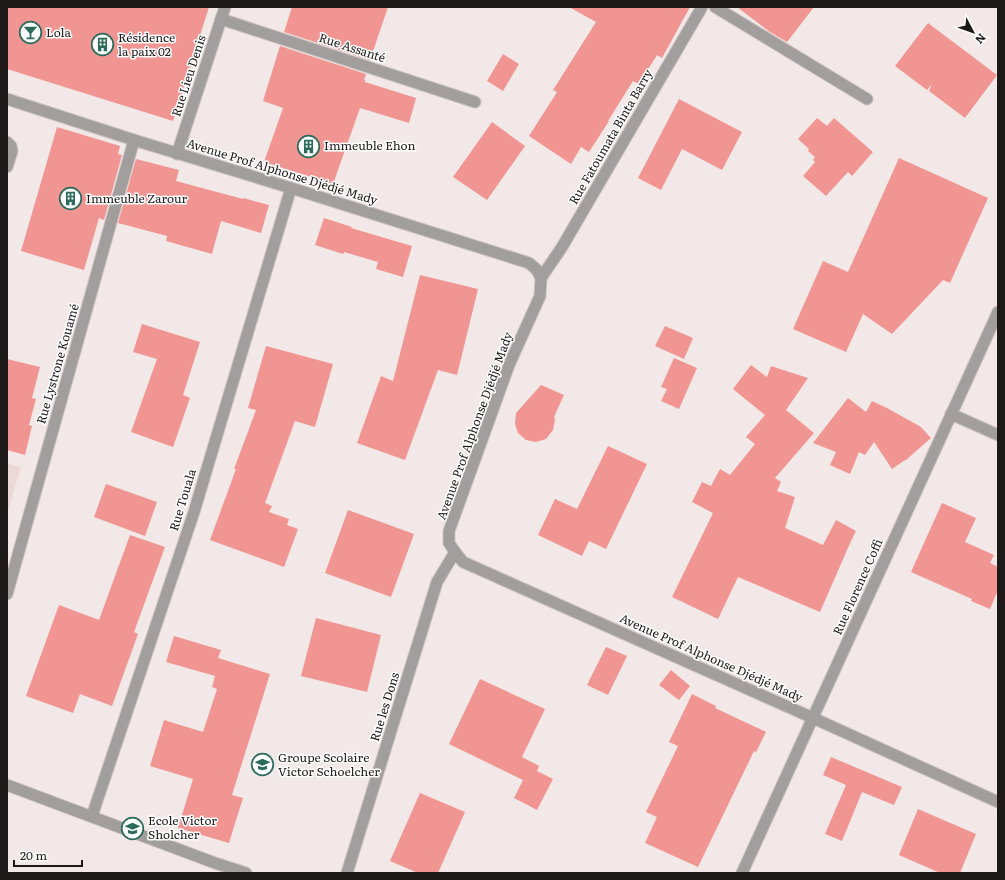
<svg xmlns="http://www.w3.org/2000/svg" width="1005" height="880" font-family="Literata,serif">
<rect width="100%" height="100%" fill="#f2e8e7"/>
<!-- built -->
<path fill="#ecd9d7" d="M7,463L21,467L7,514Z"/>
<!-- building -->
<g fill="#f09591">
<path d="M7,7H209L173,121L7,69Z"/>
<path d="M292,7H388L370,60L284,32Z"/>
<path d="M569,7H690L662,58L657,55L639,84L633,81L608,121H609L589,152L581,147L571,164L529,136L557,92L553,90L596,22Z"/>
<path d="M737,7H814L787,42L770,32Z"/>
<path d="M928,23L997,75L965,118L929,91L932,84L927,90L895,66Z"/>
<path d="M280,46L366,74L364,80H365V82L416,98L409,123L360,108L333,184L264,162L283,108L263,101Z"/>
<path d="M503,54L519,64L503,91L487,81Z"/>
<path d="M679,99L742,132L722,170L682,149L661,190L638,178Z"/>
<path d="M817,118L827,126L834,118L873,152L852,176L848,172L826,196L803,176L815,162L813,160L815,157L808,151L809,149L798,139Z"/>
<path d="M492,122L525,146L487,200L453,177Z"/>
<path d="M57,127L120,146L118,154L122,155L104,220L99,218L84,270L21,251Z"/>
<path d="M899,158L988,198L950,283L943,280L892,334L863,314L846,352L793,329L823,261L848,272Z"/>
<path d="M136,159L179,170L176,181L243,199V198L269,205L261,233L221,221L212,254L166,241L167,236L118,223Z"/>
<path d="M324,218L352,227L351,228L412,246L403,277L376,269L378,262L344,252L343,254L315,245Z"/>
<path d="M420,275L478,289L457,375L438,370L405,460L357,443L381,376L393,381Z"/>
<path d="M142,324L200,342L183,395L190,398L173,447L131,432L157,359L133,352Z"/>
<path d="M665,326L693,338L684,359L655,346Z"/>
<path d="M266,346L333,364L315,427L295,421L265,503L272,506L269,512L289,519L287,525L298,529L284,567L210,540L236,469H234L256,410L248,408Z"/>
<path d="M674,358L697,368L679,409L661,401L667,389L661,387Z"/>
<path d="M7,359L40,367L32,398L36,399L29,425L32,426L25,455L7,450Z"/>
<path d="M751,365L767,377L771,366L808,378L786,410L814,433L775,478L781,482L777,491L795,497L785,528L823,545L836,520L856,531L851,541L820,612L738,577L718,619L672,597L713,513L692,502L702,482L711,486L720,469L730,475L755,444L746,437L765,415L733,389Z"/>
<path d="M541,385L564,395L554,417L555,420L553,430L546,439L536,442L526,440L518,433L515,424L516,413Z"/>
<path d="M848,398L866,412L872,401L887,408L921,427L931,438L906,460H905L892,469L874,442L865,455L859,452L850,474L830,465L836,452L813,443Z"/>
<path d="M608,446L647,464L606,549L589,541L582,556L538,535L555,499L577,509Z"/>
<path d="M106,484L157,502L145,536L94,517Z"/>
<path d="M942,503L976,518L965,542L994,555L990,563L998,567V590L990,609L971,601L972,599L911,572Z"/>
<path d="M348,510L414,534L391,597L325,573Z"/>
<path d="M130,535L165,547L134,632L138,634L112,706L80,694L73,713L26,696L59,605L99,620Z"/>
<path d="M316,618L381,635L367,692L301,676Z"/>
<path d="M174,636L221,650L218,658L270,674L232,795L243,798L229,843L178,828L193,779L150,766L164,720L203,732L217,689L212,687L215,676L166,662Z"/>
<path d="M606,647L627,656L608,695L587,685Z"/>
<path d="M671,670L690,686L679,700L659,685Z"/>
<path d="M480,679L545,709L522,757L539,766L537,771L553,779L537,810L514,798L523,780L449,744Z"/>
<path d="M692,694L716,706L715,708L766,732L756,752L754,751L698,867L645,843L657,817L646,812L678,746L669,742Z"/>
<path d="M831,757L902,787L894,805L862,792L842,841L825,834L846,785L823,775Z"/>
<path d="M420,793L465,812L438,873H418L390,861Z"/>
<path d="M918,809L976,834L960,873H940L899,855Z"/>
</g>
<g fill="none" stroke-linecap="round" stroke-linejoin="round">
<defs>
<g id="service">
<path d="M715,7L867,99"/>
<path d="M7,142L11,146L12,151L7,167"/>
<path d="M177,154L225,7"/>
</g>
<g id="minor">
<path d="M221,19L475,102"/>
<path d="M7,99L134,140L291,188L529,263L537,270L541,278L540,296L509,365L449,531V543L455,552L463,562L481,570L813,718L998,802"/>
<path d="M541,278L562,247L702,7"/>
<path d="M951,414L998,435"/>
<path d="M7,594L134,140"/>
<path d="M7,785L215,863L246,873"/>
<path d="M92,816L194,512L291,188"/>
<path d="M347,873L437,582L455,552"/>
<path d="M742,873L998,312"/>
</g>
</defs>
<!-- service casing -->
<use href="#service" stroke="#ccc3c2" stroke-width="13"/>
<!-- minor casing -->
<use href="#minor" stroke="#ccc3c2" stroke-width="13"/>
<!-- service -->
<use href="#service" stroke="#a39e9e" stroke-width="11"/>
<!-- minor -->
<use href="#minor" stroke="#a39e9e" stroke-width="11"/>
</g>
<!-- icons -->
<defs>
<symbol id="bar-ring" viewBox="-11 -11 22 22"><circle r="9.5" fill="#fff" stroke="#2b6b5a" stroke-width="1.5"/><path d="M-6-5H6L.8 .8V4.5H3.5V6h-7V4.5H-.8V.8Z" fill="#2b6b5a"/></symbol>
<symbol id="building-ring" viewBox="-11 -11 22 22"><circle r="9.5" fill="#fff" stroke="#2b6b5a" stroke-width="1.5"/><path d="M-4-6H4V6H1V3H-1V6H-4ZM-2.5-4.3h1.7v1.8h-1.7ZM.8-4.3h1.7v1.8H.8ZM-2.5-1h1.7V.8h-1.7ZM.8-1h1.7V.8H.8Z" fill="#2b6b5a"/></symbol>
<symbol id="school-ring" viewBox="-11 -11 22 22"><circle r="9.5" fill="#fff" stroke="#2b6b5a" stroke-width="1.5"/><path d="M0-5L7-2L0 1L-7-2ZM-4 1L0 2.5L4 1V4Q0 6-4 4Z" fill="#2b6b5a"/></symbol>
</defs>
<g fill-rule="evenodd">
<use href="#bar-ring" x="18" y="20" width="25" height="25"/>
<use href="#building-ring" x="90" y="32" width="25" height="25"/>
<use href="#building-ring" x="296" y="134" width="25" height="25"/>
<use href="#building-ring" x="58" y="186" width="25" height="25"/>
<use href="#school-ring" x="250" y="752" width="25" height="25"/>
<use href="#school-ring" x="120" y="816" width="25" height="25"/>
</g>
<g text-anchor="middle" stroke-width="3" stroke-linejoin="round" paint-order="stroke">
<!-- poi labels -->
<g font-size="12" fill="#1d1919" stroke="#fff" text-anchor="start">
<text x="46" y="37">Lola</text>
<text x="118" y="42">Résidence<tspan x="118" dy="14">la paix 02</tspan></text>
<text x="324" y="150">Immeuble Ehon</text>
<text x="86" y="203">Immeuble Zarour</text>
<text x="278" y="762">Groupe Scolaire<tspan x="278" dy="14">Victor Schoelcher</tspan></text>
<text x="148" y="825">Ecole Victor<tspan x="148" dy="14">Sholcher</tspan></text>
</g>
<!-- street labels -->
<g font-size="12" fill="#1d1919" stroke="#fff">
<text transform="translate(352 48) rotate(18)" y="4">Rue Assanté</text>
<text transform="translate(189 76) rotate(-72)" y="4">Rue Lieu Denis</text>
<text transform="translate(611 137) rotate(-60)" y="4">Rue Fatoumata Binta Barry</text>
<text transform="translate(282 172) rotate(17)" y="4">Avenue Prof Alphonse Djédjé Mady</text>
<text transform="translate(58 364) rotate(-74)" y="4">Rue Lystrone Kouamé</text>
<text transform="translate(475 426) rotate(-70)" y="4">Avenue Prof Alphonse Djédjé Mady</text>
<text transform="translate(183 500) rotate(-73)" y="4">Rue Touala</text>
<text transform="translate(858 587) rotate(-66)" y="4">Rue Florence Coffi</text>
<text transform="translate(711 658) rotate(24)" y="4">Avenue Prof Alphonse Djédjé Mady</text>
<text transform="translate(385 707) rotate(-73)" y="4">Rue les Dons</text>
</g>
</g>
<!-- border -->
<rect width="1005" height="880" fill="none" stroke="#1d1919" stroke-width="16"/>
<!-- north arrow -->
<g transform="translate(973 32) rotate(131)" stroke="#ffffff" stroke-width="3" paint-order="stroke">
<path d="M0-3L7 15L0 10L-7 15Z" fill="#1d1919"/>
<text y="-6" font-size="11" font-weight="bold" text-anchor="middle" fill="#1d1919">N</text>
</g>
<!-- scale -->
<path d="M14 860v6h68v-6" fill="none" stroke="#1d1919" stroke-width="2"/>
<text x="20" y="860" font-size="12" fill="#1d1919" stroke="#ffffff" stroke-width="3" paint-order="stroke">20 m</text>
</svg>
